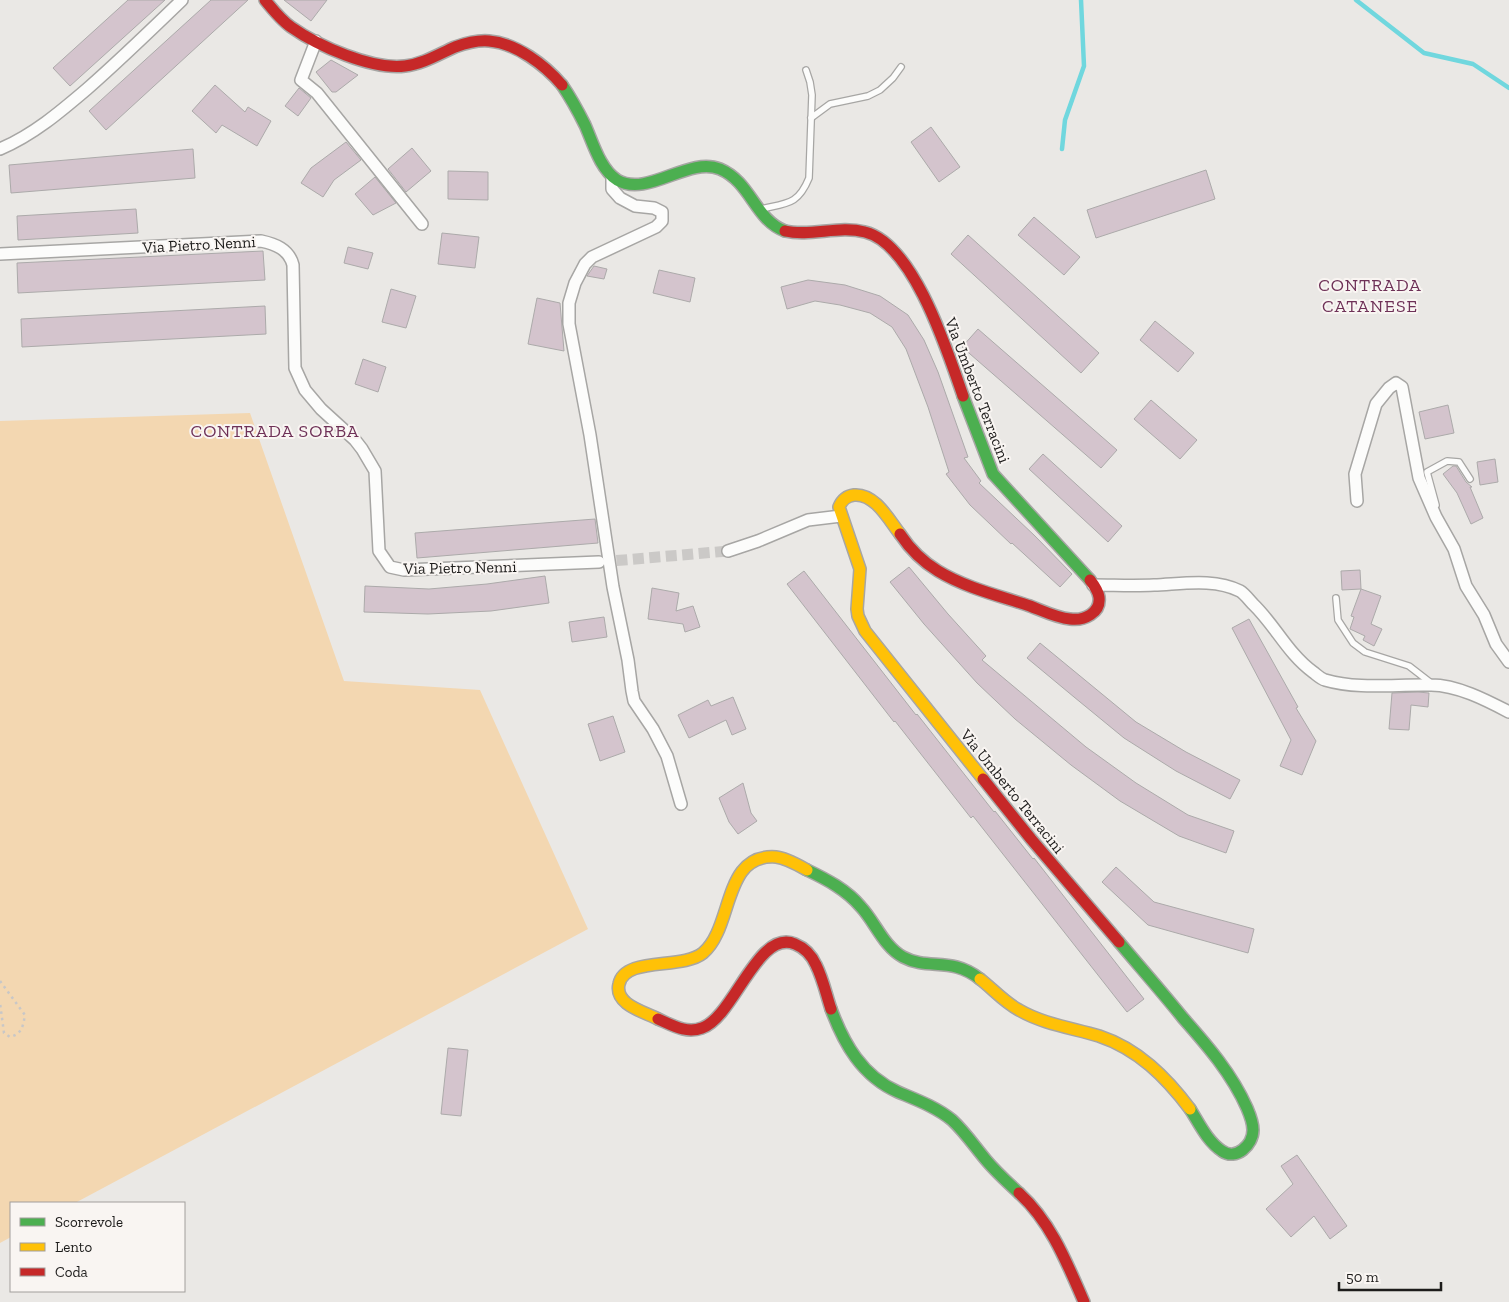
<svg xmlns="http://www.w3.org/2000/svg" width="1509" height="1302" font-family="'Zilla Slab',serif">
<rect width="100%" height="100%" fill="#eae8e5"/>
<!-- green -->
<path fill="#f3d7b1" d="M250,413L344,681L480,690L588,929L75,1203H11V1237L0,1243V421Z"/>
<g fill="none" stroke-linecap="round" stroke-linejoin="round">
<!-- stream -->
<g stroke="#70d7de" stroke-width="4.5">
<path d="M1356,0L1424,53L1473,64L1509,88"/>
<path d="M1062,149L1065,120L1084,66L1081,0"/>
</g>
</g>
<!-- building -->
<g fill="#d4c4cd" stroke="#acaaaa">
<path d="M128,0H165L70,86L53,68Z"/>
<path d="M211,0H248L106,130L89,111Z"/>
<path d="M284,0H327L311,21Z"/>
<path d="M331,60L358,75L336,92H332L316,72Z"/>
<path d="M215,85L245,112L248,107L271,121L257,146L222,125L216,133L192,111Z"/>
<path d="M299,88L311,98L298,116L285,106Z"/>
<path d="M931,127L960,167L939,182L911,142Z"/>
<path d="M346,142L361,160L334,180L323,197L301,183L311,168Z"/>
<path d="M412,148L431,171L406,192L388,169Z"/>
<path d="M193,149L195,178L11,193L9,165Z"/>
<path d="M1206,170L1215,199L1096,238L1087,210Z"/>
<path d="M448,171L488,172V200L448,199Z"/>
<path d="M375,177L396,203L373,215L355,194Z"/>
<path d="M136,209L138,233L18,240L17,216Z"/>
<path d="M1034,217L1080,257L1064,275L1018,235Z"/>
<path d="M442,233L479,237L475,268L438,264Z"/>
<path d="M968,235L1099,353L1081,373L951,254Z"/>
<path d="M348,247L373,253L368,269L344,263Z"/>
<path d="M263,251L265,280L18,293L17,263Z"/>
<path d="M594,266L607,269L604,279L587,276Z"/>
<path d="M659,270L695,278L690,302L653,293Z"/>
<path d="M808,280L845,285L880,296L908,315L924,340L938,372L968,457L964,458L981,481L979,483L1035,536L1072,574L1060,587L1012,543L1011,544L970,505L946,474L949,472L928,407L906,349L892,327L870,313L840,305L815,301L787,309L781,287Z"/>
<path d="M391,289L416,296L406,328L382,322Z"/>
<path d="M537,298L560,303L564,351L528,344Z"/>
<path d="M265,306L266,334L22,347L21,319Z"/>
<path d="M1155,321L1194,353L1178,372L1140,340Z"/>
<path d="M978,329L1117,450L1101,468L962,347Z"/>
<path d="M363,359L386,367L378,392L355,384Z"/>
<path d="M1151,400L1197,440L1180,459L1134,419Z"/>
<path d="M1448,405L1454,433L1425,439L1419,412Z"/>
<path d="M1043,454L1122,526L1108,542L1029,469Z"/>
<path d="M1495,459L1498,482L1480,485L1477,462Z"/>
<path d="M1453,466H1456L1466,482L1472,487H1470L1483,518L1471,524L1457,493L1443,474Z"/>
<path d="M595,519L598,543L417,558L415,533Z"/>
<path d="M909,567L948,614L986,656L982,660L1086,747L1136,783L1188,815L1234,831L1226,853L1179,836L1120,801L1071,765L1015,719L977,683L924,624L890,582Z"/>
<path d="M1360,570L1361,589L1342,590L1341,571Z"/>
<path d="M804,571L916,715L917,714L994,812L995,811L1033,859L1034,858L1144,999L1127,1012L973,816L971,818L895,721L894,722L787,584Z"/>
<path d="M545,576L549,603L491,611L428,614L364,612L365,586L429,589L487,584Z"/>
<path d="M652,588L679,593L676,611L693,606L700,627L685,632L683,624L648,619Z"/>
<path d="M1361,589L1381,596L1371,624L1382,629L1374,646L1363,640L1365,636L1350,629L1354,617L1351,616Z"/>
<path d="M604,617L607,637L572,642L569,622Z"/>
<path d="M1249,619L1298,707L1296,708L1316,741L1302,775L1280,766L1291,740L1232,628Z"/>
<path d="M1040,643L1136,722L1186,752L1240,780L1230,799L1176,771L1124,738L1074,697L1027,658Z"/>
<path d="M1418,692L1429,693L1428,707L1411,705L1409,730L1389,729L1392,693Z"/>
<path d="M733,697L746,729L732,735L726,720L689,738L678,715L708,700L711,706Z"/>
<path d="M613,716L625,752L600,761L588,724Z"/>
<path d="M743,783L751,813L757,821L738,834L729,822L719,798Z"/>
<path d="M1116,867L1154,902L1254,929L1248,953L1148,925L1102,882Z"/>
<path d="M448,1048L468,1050L461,1116L441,1114Z"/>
<path d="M1297,1155L1347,1226L1330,1239L1314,1216L1291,1237L1266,1209L1293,1184L1281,1166Z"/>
</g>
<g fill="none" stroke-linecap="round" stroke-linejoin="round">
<!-- street-tunnel -->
<path stroke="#cbc9c7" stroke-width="11" stroke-dasharray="11 5.5" stroke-linecap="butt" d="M600,562L728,551"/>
<defs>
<g id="lane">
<path d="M811,118L830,104L868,96L880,90L893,78L901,67"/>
<path d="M761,209C787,203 798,205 809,178L812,95L810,82L806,70"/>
<path d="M1436,505L1427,472L1447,461L1459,462L1470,479"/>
<path d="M1336,598L1338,620L1353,643L1365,652L1409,666L1431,683"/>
</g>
<g id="street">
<path d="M316,41L301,80L317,93L422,224"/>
<path d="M0,149C33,135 60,112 87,89C120,60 151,30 182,0"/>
<path d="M612,177V189L620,198L635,206L654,208L662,212V221L656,227L592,257L585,264L575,283L569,303V324L590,435L613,587L628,660L632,691L634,701L653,729L667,756L681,804"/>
<path d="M0,254L261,241C275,244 289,249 293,265L295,368L305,390L321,409L355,440L362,449L375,471L379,551L390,567L404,570L599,562"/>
<path d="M1357,501L1355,474L1376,404L1389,388L1396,383L1402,387L1419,478L1436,517L1454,549L1466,586L1484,615L1496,644L1509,662"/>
<path d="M728,551L758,541L808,520L841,516"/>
<path d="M1093,585C1114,585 1134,586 1154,585C1182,584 1214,578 1240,591C1245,594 1249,600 1253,604C1275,625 1288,654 1313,672C1317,675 1321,679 1325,680C1359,690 1396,684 1431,685C1457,685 1486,700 1509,712"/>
</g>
<g id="fast">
<path d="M562,85C571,98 578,111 585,125C593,143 600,169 617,180C648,198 688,156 720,169C751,182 755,220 785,231"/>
<path d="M963,396L993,474L1090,580"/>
<path d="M807,870C826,879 847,890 861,907C875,922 884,947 903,957C929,971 951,956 980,979"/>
<path d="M1119,942C1140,967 1162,992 1183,1018C1207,1045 1232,1074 1247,1108C1250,1115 1253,1122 1253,1130C1253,1145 1236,1161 1222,1151C1207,1141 1199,1123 1190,1109"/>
<path d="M831,1009C844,1044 862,1076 898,1092C917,1100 936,1107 952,1120C965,1132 975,1147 986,1160C996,1172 1007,1182 1019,1193"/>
</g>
<g id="slow">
<path d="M900,534C889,520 875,493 854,495C846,496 842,500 839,507L860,569L857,609L858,616L865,631L983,779"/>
<path d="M980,979C993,989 1004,1002 1019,1010C1043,1024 1072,1028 1099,1036C1138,1049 1166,1077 1190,1109"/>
<path d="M658,1019C645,1012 614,1005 619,984C625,956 682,970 703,953C734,927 722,853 776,857C786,858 798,865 807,870"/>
</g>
<g id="jam">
<path d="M265,0C273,10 281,20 291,27C318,46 372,70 405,66C423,64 439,54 455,47C466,43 477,40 489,41C516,43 545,65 562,85"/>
<path d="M785,231C811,237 839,225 865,232C914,244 948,353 963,396"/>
<path d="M900,534C910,549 923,562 938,571C966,588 1000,596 1030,606C1043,611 1057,618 1070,619C1084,621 1101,613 1099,597C1098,591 1094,585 1090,580"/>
<path d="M983,779L1031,839L1119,942"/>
<path d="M658,1019C672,1025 686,1034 702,1028C734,1017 758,928 795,944C805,948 812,956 816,965C823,979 826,994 831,1009"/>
<path d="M1019,1193C1051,1222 1067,1263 1084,1302"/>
</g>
</defs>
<!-- lane casing -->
<use href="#lane" stroke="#a7a6a4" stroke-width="8"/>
<!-- street casing -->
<use href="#street" stroke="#a7a6a4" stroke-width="14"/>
<!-- fast casing -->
<use href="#fast" stroke="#a7a6a4" stroke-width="14"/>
<!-- slow casing -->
<use href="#slow" stroke="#a7a6a4" stroke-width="14"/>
<!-- jam casing -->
<use href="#jam" stroke="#a7a6a4" stroke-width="14"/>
<!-- path -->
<path stroke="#c8c7c7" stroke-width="2.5" stroke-dasharray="2.5 4" stroke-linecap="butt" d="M0,981L25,1015C23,1026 22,1034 10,1037L4,1033L0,1003"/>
<!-- lane -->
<use href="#lane" stroke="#fcfcfb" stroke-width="5.5"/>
<!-- street -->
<use href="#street" stroke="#fcfcfb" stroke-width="11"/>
<!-- fast -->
<use href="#fast" stroke="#4caf50" stroke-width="11"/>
<!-- slow -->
<use href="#slow" stroke="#ffc107" stroke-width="11"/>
<!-- jam -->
<use href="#jam" stroke="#c62828" stroke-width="11"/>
</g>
<g text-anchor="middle" stroke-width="4" stroke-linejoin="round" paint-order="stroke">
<!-- street labels -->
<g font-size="16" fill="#1d1c1b" stroke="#f9f5f2">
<text transform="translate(199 244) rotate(-3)" y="6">Via Pietro Nenni</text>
<text transform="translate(978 390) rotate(69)" y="6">Via Umberto Terracini</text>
<text transform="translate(460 567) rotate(-1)" y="6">Via Pietro Nenni</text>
<text transform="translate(1013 791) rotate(51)" y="6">Via Umberto Terracini</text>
</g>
<!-- neighbourhood labels -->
<g font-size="18" letter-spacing="1" fill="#6e3157" stroke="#f9f5f2">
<text x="1370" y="291">CONTRADA<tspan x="1370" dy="21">CATANESE</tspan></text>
<text x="275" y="437">CONTRADA SORBA</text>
</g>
</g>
<!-- legend -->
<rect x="10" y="1202" width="175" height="90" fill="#f9f5f2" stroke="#a19e9c"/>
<rect x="20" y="1218" width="25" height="8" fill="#4caf50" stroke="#a19e9c"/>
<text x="55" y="1227" font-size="15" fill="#1d1c1b">Scorrevole</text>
<rect x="20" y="1243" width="25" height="8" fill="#ffc107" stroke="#a19e9c"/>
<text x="55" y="1252" font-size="15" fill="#1d1c1b">Lento</text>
<rect x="20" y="1268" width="25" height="8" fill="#c62828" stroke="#a19e9c"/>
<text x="55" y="1277" font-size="15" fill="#1d1c1b">Coda</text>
<!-- scale -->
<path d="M1339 1282v8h102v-8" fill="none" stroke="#1d1c1b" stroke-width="2.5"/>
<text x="1346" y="1282" font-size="15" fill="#1d1c1b" stroke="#f9f5f2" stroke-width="4" paint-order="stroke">50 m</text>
</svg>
